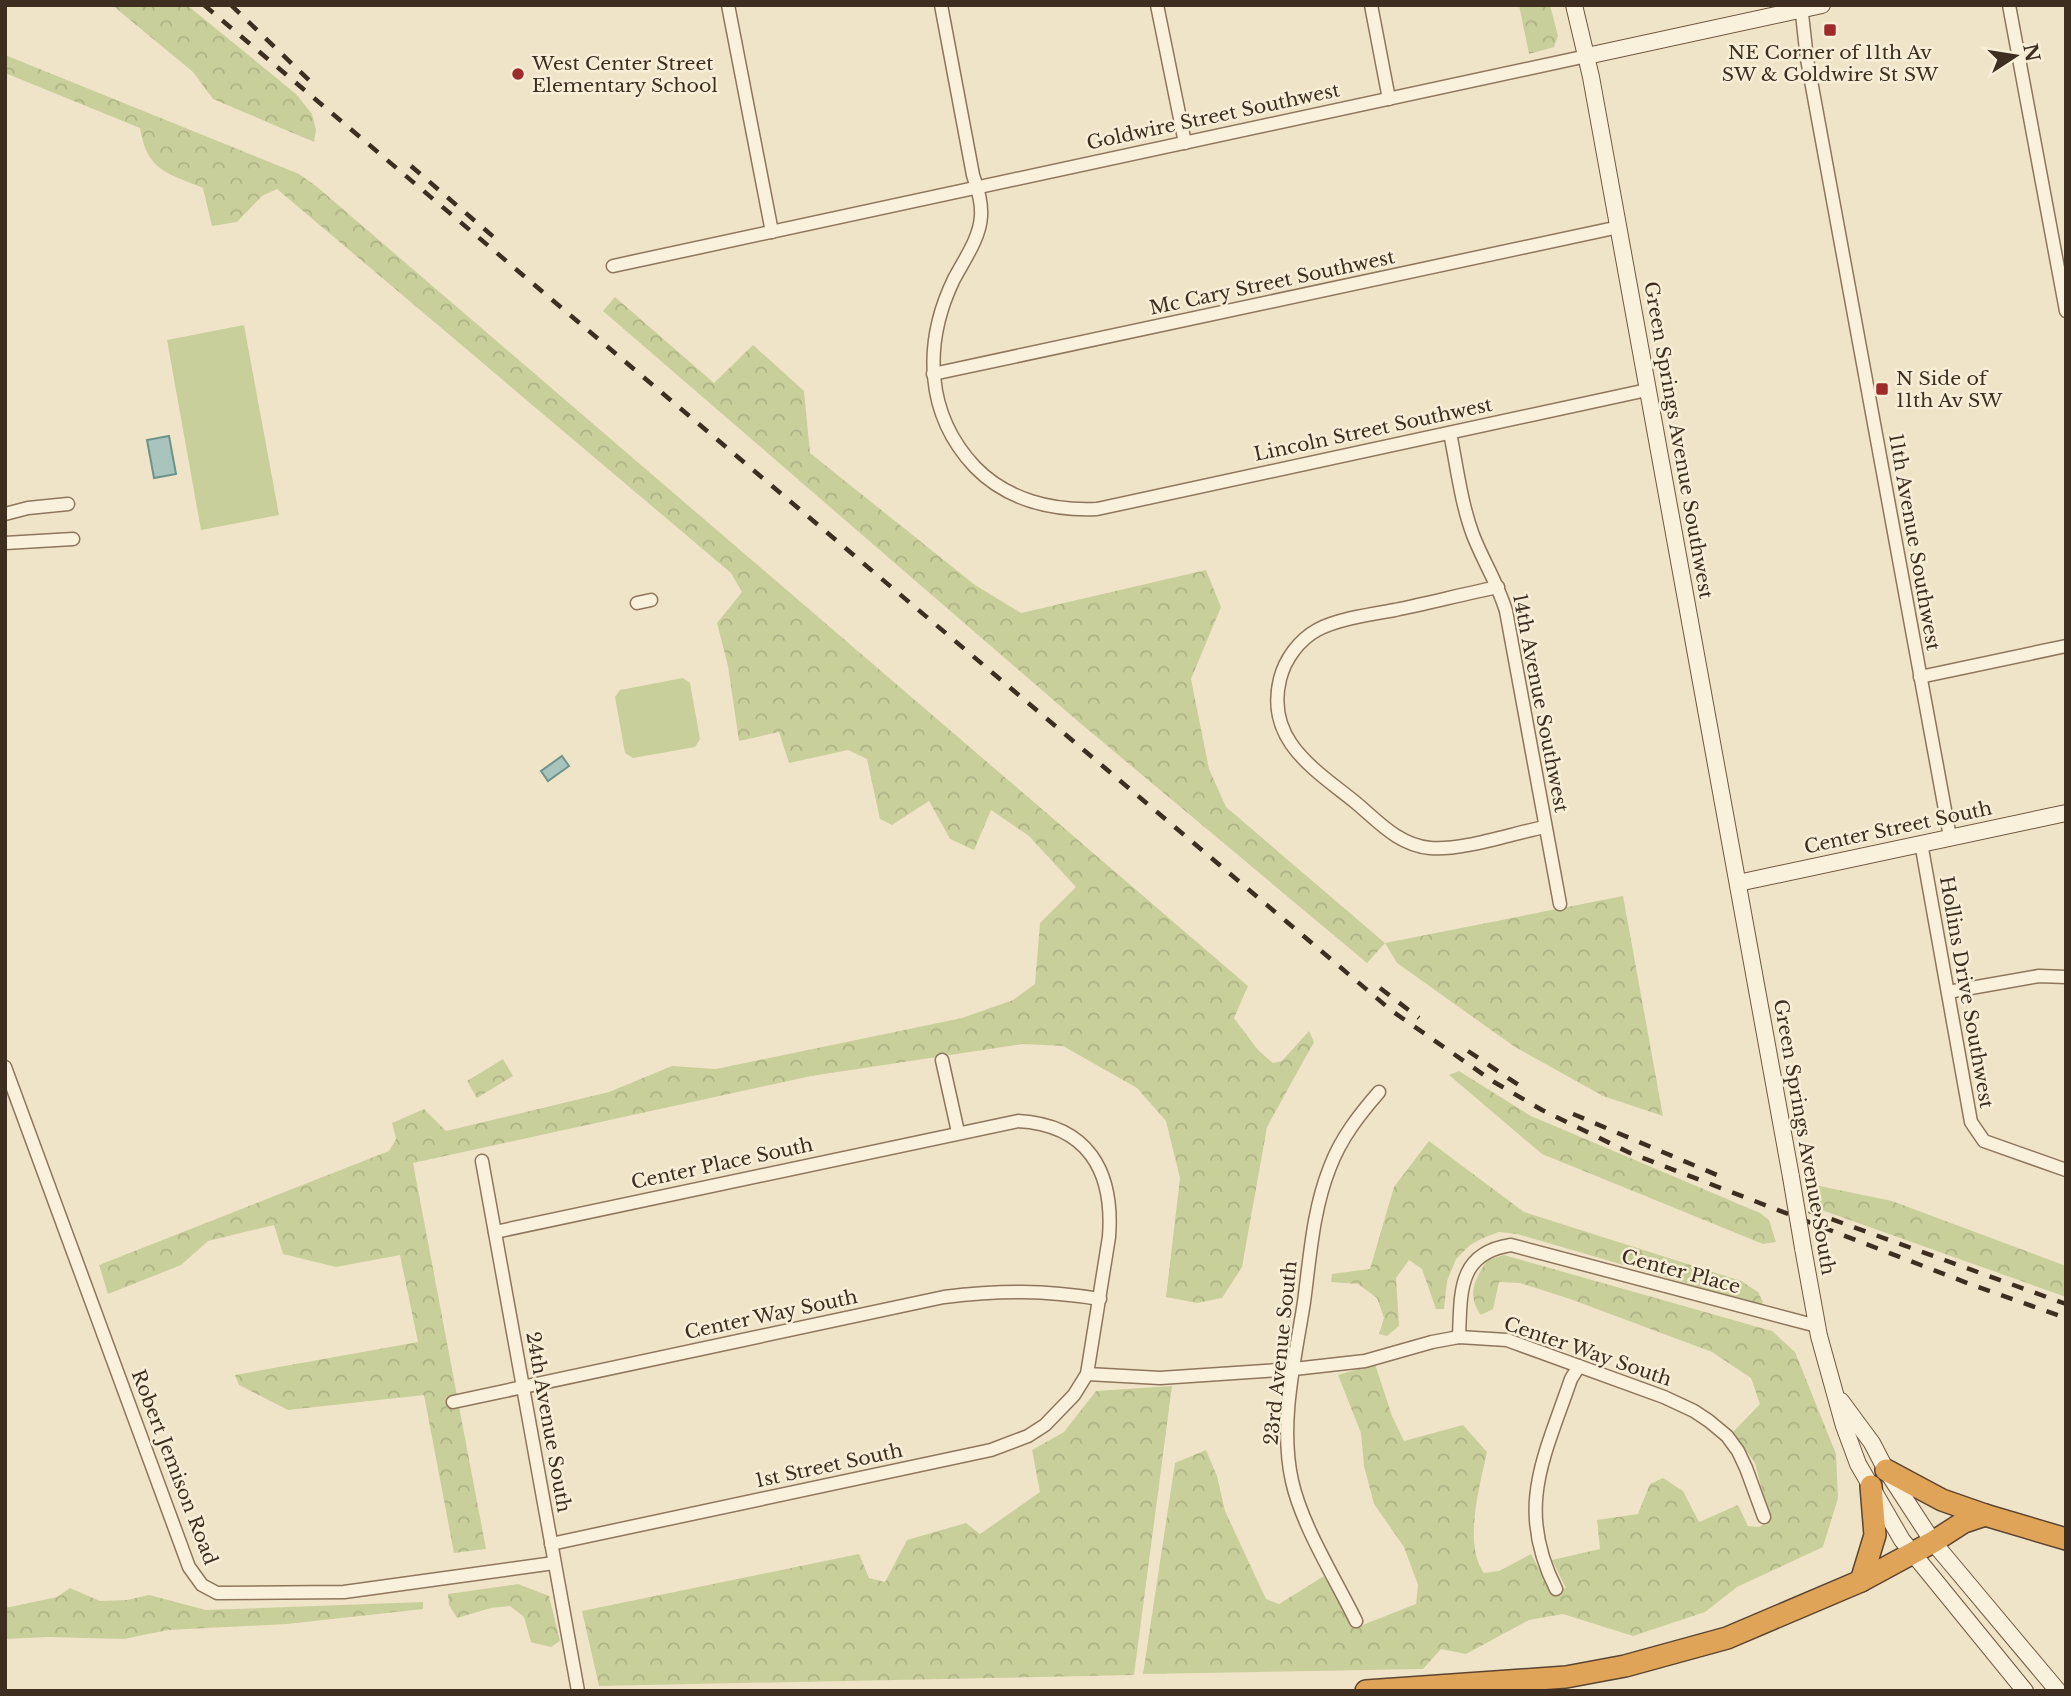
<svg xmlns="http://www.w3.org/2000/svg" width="2071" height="1696" font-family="'Libre Baskerville',serif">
<defs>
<pattern id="forest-crowns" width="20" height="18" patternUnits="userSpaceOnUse" patternTransform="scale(1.75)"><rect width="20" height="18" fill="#c9cf9b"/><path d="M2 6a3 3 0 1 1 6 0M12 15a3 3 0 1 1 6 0" fill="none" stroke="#aeb285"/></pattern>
</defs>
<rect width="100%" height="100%" fill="#f0e4c8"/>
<!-- forest -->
<g fill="url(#forest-crowns)">
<path d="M112,5H187L296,94L312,114L316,130L314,142L213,99L193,72Z"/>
<path d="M1519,5H1550L1558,36L1554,47L1529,54Z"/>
<path d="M5,55L299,174L316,186L1248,986L1234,1018L1258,1050L1273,1063L1282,1061L1309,1031L1314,1042L1267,1127L1242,1267L1222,1298L1197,1303L1166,1297L1180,1178L1166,1121L1137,1088L1063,1046L1023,1044L811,1076L413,1163L486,1549L454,1553L424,1395L288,1410L239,1385L235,1375L418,1342L400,1255L336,1267L283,1254L274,1225L208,1241L181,1265L108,1294L99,1265L389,1151L396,1139L392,1123L424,1109L446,1131L609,1092L672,1066L716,1069L962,1018L1013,1000L1035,984L1040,923L1076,887L1029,836L991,810L974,850L950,839L929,801L892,825L880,819L867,759L848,750L789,763L779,732L739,741L728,666L717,623L742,592L731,573L277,189L262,196L237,222L212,226L203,188C167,173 147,171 140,128L5,73Z"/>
<path d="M615,297L714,383L753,345L804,391L810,453L975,585L1021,613L1206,570L1221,607L1191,679L1209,769L1226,807L1385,943L1623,896L1663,1116L1603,1096L1515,1047L1397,963L1385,943L1367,963L1080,723L603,311Z"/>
<path d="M503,1059L513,1076L477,1098L467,1081Z"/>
<path d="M1459,1071L1531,1116L1760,1213L1769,1220L1776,1242L1763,1244L1542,1154L1449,1075Z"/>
<path d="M1429,1141L1524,1212L1741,1281L1758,1292L1763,1302L1761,1305L1517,1234L1499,1232L1483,1238L1470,1245L1456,1259L1447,1281L1444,1309H1436L1422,1269L1409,1260L1396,1278L1399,1326L1387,1336L1379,1334L1384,1318L1377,1298L1358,1284L1331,1282L1332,1274L1370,1269L1394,1187Z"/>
<path d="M1810,1184L1892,1201L2066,1266V1297L1816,1208Z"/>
<path d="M1504,1255L1772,1331L1795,1352L1836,1454L1838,1498L1823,1547L1737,1587L1705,1612L1633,1636L1563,1614L1529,1620L1466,1654L1441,1649L1423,1669L1143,1674L1175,1463L1206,1450L1217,1476L1225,1511L1266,1599L1279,1604L1324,1576L1355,1628L1416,1604L1418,1585L1404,1547L1374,1504L1364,1466L1361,1433L1338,1375L1375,1364L1392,1416L1404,1441L1463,1425L1487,1452C1480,1485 1463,1544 1484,1573L1499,1571L1531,1554L1551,1591L1566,1588L1552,1560L1600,1549L1597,1520L1638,1514L1650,1484L1663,1478L1683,1491L1699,1522L1738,1505L1748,1526L1759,1527L1770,1521L1755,1463L1733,1432L1760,1404L1751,1378L1712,1352L1570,1299L1520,1283L1499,1282L1493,1309L1481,1315C1466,1294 1475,1280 1487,1260Z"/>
<path d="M1172,1386L1134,1675L599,1686L582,1611L859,1554L869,1578L885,1582L907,1540L966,1523L980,1534L1040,1492L1032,1450L1064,1432L1096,1391Z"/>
<path d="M518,1584L549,1596L560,1641L551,1647L531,1642L524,1617L510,1606L491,1608L457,1618L449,1605L448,1594Z"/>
<path d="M70,1588L100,1601L127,1600L149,1595L206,1610L423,1602V1609L287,1624L168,1630L124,1639L49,1637L5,1639V1608L57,1597Z"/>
</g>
<!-- pitch -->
<g fill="#c9cf9b">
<path d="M244,325L279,515L201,530L167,340Z"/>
<path d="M683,678L690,683L700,739L695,747L633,758L625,753L615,697L620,690Z"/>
</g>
<!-- water -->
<g fill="#a9c4bc" stroke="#6f938a" stroke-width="2">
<path d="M169,436L176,474L154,478L147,440Z"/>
<path d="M562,756L569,766L548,781L541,771Z"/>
</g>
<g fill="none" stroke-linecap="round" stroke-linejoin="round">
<defs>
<g id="street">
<path d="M728,5L772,232"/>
<path d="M941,5L973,175C977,188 982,201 981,216C980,238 964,260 954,279C923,343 925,414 975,467C1007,500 1052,511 1097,509L1647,390"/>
<path d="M1157,5L1185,143"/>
<path d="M1371,5L1389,99"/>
<path d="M1801,5L1807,59L1950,837"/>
<path d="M2009,5L2066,311"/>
<path d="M613,266L1587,56"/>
<path d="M933,374L1619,227"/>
<path d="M1450,433C1457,467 1461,503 1473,535C1483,561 1498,584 1506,611L1560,904"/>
<path d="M5,514L28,508L68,504"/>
<path d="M5,543L73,539"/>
<path d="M1498,587C1464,594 1429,603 1395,610C1372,614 1337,619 1317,630C1299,640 1285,659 1280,679C1265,740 1314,769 1355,802C1378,821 1398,845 1430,848C1462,851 1513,833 1545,827"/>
<path d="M637,603L651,600"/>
<path d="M1920,677L2066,646"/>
<path d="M1921,843L1971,1122L1984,1141L2066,1170"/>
<path d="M1948,992L2039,976L2066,977"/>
<path d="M942,1060L958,1132"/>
<path d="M5,1067L189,1567L202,1585L217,1593L344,1592L554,1563"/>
<path d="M482,1161L578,1691"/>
<path d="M495,1232L1018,1121C1088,1125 1114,1171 1109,1237L1087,1374L1074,1395L1045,1425L1028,1436L991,1450L551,1544"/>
<path d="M1459,1337C1461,1293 1457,1253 1511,1245L1817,1326"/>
<path d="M1087,1374L1160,1378L1294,1369L1365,1361L1432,1342L1459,1337L1507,1340L1664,1397L1694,1411L1709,1421L1727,1436L1738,1451L1746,1468L1764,1517"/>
<path d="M453,1402L944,1297C1000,1290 1044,1290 1100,1299"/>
<path d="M1556,1589C1515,1508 1544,1458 1571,1379L1579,1366"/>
<path d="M1356,1621C1335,1578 1302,1526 1292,1481C1279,1423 1295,1360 1304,1302C1310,1257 1313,1209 1330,1167C1341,1138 1359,1115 1379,1092"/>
</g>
<g id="secondary">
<path d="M1574,5L1591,77L1791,1177"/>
<path d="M1587,56L1822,5"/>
<path d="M1738,883L2066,813"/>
<path d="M1803,1248L1819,1336L1844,1426L1858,1464L1902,1540L2025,1691"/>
<path d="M1841,1401L1872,1443L1886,1470L1933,1542L2058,1691"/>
</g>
<g id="highway">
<path d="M1886,1470L1942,1500L1985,1515L2066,1539"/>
<path d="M1861,1581L1875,1535L1871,1486"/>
<path d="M1366,1691L1566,1677L1625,1666L1727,1638L1861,1581L1933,1542L1964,1522L1985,1515"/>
</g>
</defs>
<!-- street casing -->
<use href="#street" stroke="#8d765c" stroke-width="15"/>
<!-- secondary casing -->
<use href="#secondary" stroke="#6f573f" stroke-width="18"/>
<!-- highway casing -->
<use href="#highway" stroke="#5b4430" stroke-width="24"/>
<!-- street -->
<use href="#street" stroke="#faf1dc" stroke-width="12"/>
<!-- secondary -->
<use href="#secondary" stroke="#faf1dc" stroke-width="16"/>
<!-- highway -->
<use href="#highway" stroke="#e0a458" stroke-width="21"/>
<!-- rail -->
<g stroke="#3d2e20" stroke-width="4.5" stroke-dasharray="12 12" stroke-linecap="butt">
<path d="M204,5L1392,1011L1494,1082L1542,1110L1630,1153L1975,1286L2066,1318"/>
<path d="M231,5L314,85"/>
<path d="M411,166L496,239"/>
<path d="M1380,988L1419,1018"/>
<path d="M1468,1051L1523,1088"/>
<path d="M1573,1114L1724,1178"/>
<path d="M1809,1211L2066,1304"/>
</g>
<defs>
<path id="secondary-bridge" d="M1791,1177L1803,1248"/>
</defs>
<!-- secondary-bridge casing -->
<use href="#secondary-bridge" stroke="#6f573f" stroke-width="18" stroke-linecap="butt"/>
<!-- secondary-bridge -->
<use href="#secondary-bridge" stroke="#faf1dc" stroke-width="16"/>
</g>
<!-- markers -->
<g fill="#9e2a2b" stroke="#f7eed8" stroke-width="2.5">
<rect x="1823" y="23" width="14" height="14" rx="3.5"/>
<circle cx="518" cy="74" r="7"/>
<rect x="1875" y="382" width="14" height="14" rx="3.5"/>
</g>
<g text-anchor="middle" stroke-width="5" stroke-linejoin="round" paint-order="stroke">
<!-- poi labels -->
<g font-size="19" fill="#3d2e20" stroke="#f7eed8" text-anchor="start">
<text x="1830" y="59" text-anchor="middle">NE Corner of 11th Av<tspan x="1830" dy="22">SW &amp; Goldwire St SW</tspan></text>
<text x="532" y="70">West Center Street<tspan x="532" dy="22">Elementary School</tspan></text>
<text x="1896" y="385">N Side of<tspan x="1896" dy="22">11th Av SW</tspan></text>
</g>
<!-- street labels -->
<g font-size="19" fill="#3d2e20" stroke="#f7eed8">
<text transform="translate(1213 116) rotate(-12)" y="7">Goldwire Street Southwest</text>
<text transform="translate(1272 282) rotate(-12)" y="7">Mc Cary Street Southwest</text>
<text transform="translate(1373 429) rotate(-12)" y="7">Lincoln Street Southwest</text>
<text transform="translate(1679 440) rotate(80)" y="7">Green Springs Avenue Southwest</text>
<text transform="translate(1915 542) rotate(80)" y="7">11th Avenue Southwest</text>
<text transform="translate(1541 703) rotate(79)" y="7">14th Avenue Southwest</text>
<text transform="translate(1898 827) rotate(-12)" y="7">Center Street South</text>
<text transform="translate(1967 992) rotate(80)" y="7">Hollins Drive Southwest</text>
<text transform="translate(1805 1137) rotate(80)" y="7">Green Springs Avenue South</text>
<text transform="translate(722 1163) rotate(-12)" y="7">Center Place South</text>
<text transform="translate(1681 1271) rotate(15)" y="7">Center Place</text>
<text transform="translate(771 1314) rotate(-12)" y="7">Center Way South</text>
<text transform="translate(1588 1351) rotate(19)" y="7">Center Way South</text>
<text transform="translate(1280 1353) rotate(-84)" y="7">23rd Avenue South</text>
<text transform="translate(549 1422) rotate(80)" y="7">24th Avenue South</text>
<text transform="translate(829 1465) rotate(-12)" y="7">1st Street South</text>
<text transform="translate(175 1467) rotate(69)" y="7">Robert Jemison Road</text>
</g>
</g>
<!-- border -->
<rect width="2071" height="1696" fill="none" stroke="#3d2e20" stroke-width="14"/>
<!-- north arrow -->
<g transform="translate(2015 56) rotate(78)" stroke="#f7eed8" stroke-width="5" paint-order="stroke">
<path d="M0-5L12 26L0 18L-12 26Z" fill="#3d2e20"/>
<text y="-10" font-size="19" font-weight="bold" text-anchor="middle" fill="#3d2e20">N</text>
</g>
</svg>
